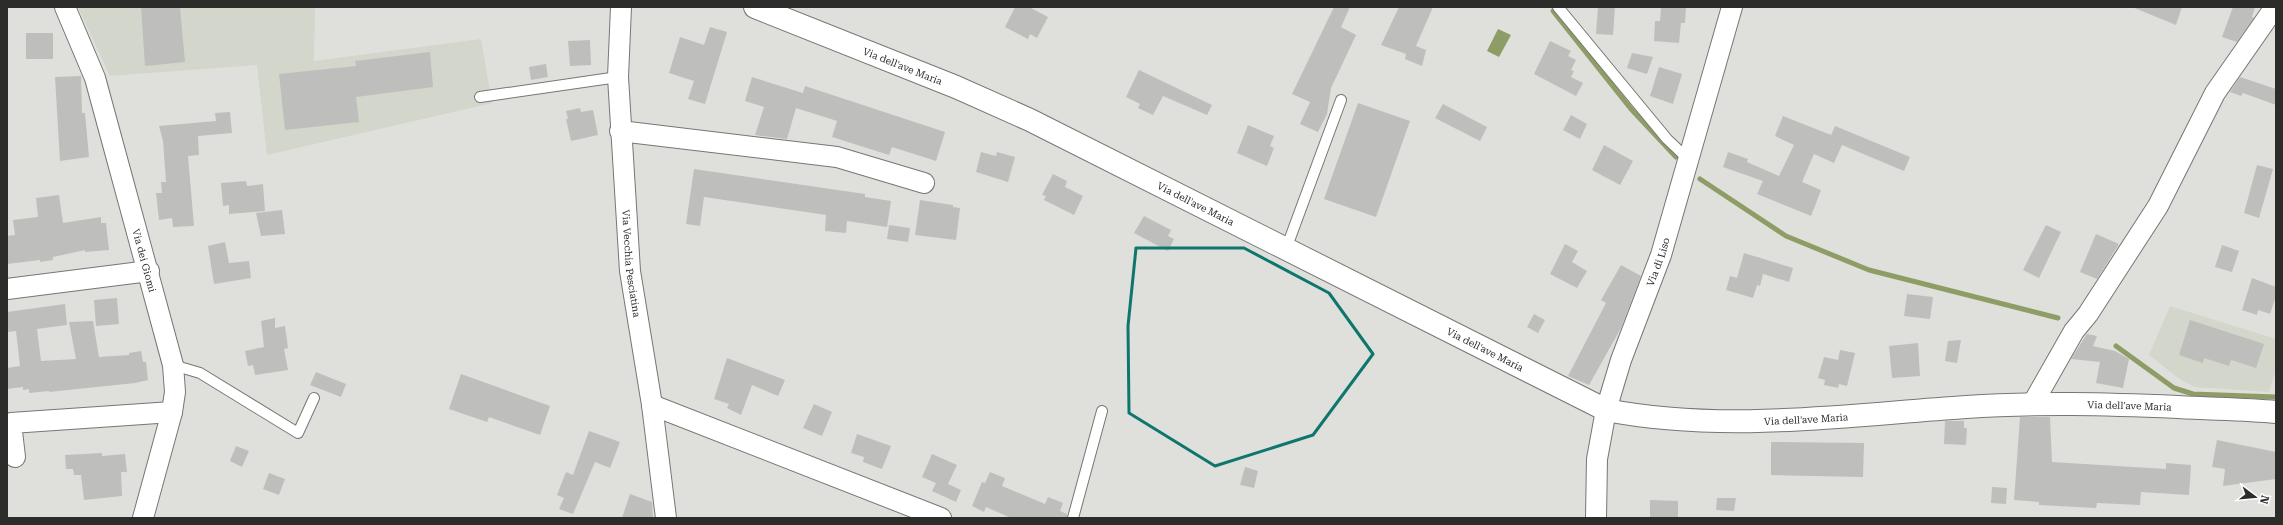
<svg xmlns="http://www.w3.org/2000/svg" width="2283" height="525" font-family="'Roboto Serif',serif">
<rect width="100%" height="100%" fill="#dfe0dc"/>
<!-- built -->
<g fill="#d2d6cb">
<path d="M78,7H315L314,61L481,39L492,103L267,155L257,65L110,76Z"/>
<path d="M2170,306L2276,339V369L2269,392L2195,387L2181,380L2149,355Z"/>
</g>
<!-- water -->
<path fill="#8d9d65" d="M1498,29L1511,35L1499,57L1487,51Z"/>
<g fill="none" stroke-linecap="round" stroke-linejoin="round">
<!-- stream -->
<g stroke="#8d9d65" stroke-width="5">
<path d="M1553,11L1631,109L1676,157"/>
<path d="M1700,179L1786,236L1869,270L2058,318"/>
<path d="M2116,346L2174,388L2193,394L2276,397"/>
</g>
</g>
<!-- building -->
<g fill="#bebfbc">
<path d="M141,7H180L185,62L145,66Z"/>
<path d="M1015,7H1029L1048,17L1037,38L1030,34L1028,39L1005,27Z"/>
<path d="M1334,7H1350L1341,27L1356,35L1331,88L1327,114L1318,132L1300,124L1310,102L1292,94Z"/>
<path d="M1399,7H1433L1416,46L1426,50L1422,66L1405,59L1406,54L1381,45Z"/>
<path d="M1598,7H1615L1613,35L1596,34Z"/>
<path d="M1661,7H1686L1685,23H1681L1679,43L1654,41L1655,21H1660Z"/>
<path d="M2132,7H2182L2176,25Z"/>
<path d="M2233,7H2255L2252,17L2254,18L2237,42L2222,37Z"/>
<path d="M710,27L727,32L705,104L688,99L694,81L669,73L680,37L704,45Z"/>
<rect x="26" y="33" width="27" height="26"/>
<path d="M590,40L591,65L570,66L568,41Z"/>
<path d="M1550,41L1571,51L1568,56L1576,60L1571,70L1574,71L1571,77L1583,83L1576,96L1534,74Z"/>
<path d="M430,52L433,87L356,97L359,122L285,130L279,74L356,66L355,61Z"/>
<path d="M1632,53L1653,57L1647,74L1627,68Z"/>
<path d="M546,64L548,77L531,80L529,67Z"/>
<path d="M1659,67L1682,74L1673,104L1650,96Z"/>
<path d="M1139,70L1212,105L1207,115L1163,96L1153,115L1138,108L1140,104L1126,97Z"/>
<path d="M81,76L82,113H85L89,157L60,161L55,77Z"/>
<path d="M752,77L803,93L805,86L945,132L936,161L892,147L889,155L832,137L837,121L796,108L787,139L755,135L764,107L745,101Z"/>
<path d="M2240,77L2276,89V105L2243,93L2241,96L2230,92Z"/>
<path d="M1358,103L1410,121L1376,217L1324,199Z"/>
<path d="M1443,104L1487,127L1480,141L1435,118Z"/>
<path d="M580,108L581,112L593,110L598,135L571,141L566,119H568L566,111Z"/>
<path d="M230,112L232,133L198,136L199,155L188,156L194,226L173,227L172,218L159,220L156,193H162L161,182H166L163,141L159,126L216,121L215,113Z"/>
<path d="M1571,115L1587,124L1580,139L1563,130Z"/>
<path d="M1783,116L1831,135L1835,126L1910,157L1904,171L1842,145L1834,163L1814,154L1802,182L1821,190L1811,216L1757,194L1763,181L1723,167L1728,152L1748,159L1747,162L1779,176L1794,145L1775,136Z"/>
<path d="M1248,125L1274,136L1270,146L1274,148L1267,166L1237,153Z"/>
<path d="M1604,145L1633,161L1620,185L1592,170Z"/>
<path d="M981,152L996,156L997,152L1015,157L1008,182L976,172Z"/>
<path d="M2257,165L2273,169L2259,218L2244,213Z"/>
<path d="M694,169L865,194V197L891,201L887,227L847,221L846,233L825,231L826,215L704,197L700,226L686,224Z"/>
<path d="M1053,174L1067,181L1065,187L1083,196L1074,215L1044,200L1046,196L1042,195Z"/>
<path d="M246,181L247,186L263,184L265,211L229,214V205L223,206L221,183Z"/>
<path d="M59,195L63,223L101,217V223H106L109,250L85,252V250L53,257V260L40,262V260L7,264V236L15,235L13,220L38,217L36,198Z"/>
<path d="M920,200L953,205V207L960,208L956,240L915,235Z"/>
<path d="M282,210L285,234L261,236L256,213Z"/>
<path d="M1144,216L1171,230L1168,236L1174,239L1168,251L1134,233Z"/>
<path d="M889,225L910,228L908,242L887,239Z"/>
<path d="M2046,225L2061,232L2039,278L2023,270Z"/>
<path d="M2096,234L2119,244L2097,279L2080,272Z"/>
<path d="M225,242L229,263L249,261L251,278L214,284L208,246Z"/>
<path d="M1565,244L1578,251L1572,262L1587,271L1577,288L1550,274Z"/>
<path d="M2222,245L2239,251L2232,272L2215,267Z"/>
<path d="M1744,253L1793,268L1789,282L1763,274L1760,286L1757,285L1753,298L1726,290L1730,276L1737,278Z"/>
<path d="M1621,265L1641,276L1621,328L1589,385L1568,376L1606,303L1601,300Z"/>
<path d="M2252,278L2276,287V296L2270,314L2258,310L2257,315L2242,310Z"/>
<path d="M1907,294L1933,297L1930,319L1904,316Z"/>
<path d="M117,298L119,324L96,326L94,300Z"/>
<path d="M65,304L67,325L37,329L41,361L76,359L69,322L93,321L99,357L129,355V353L141,351L143,362H146L148,380L135,383L49,392V391L29,393V389L23,390V387L7,389V368L20,366L16,331L7,332V312Z"/>
<path d="M1534,314L1545,320L1538,333L1527,327Z"/>
<path d="M275,318V328L285,326L288,348L284,349L288,370L255,375L253,365L248,366L245,351L264,347L261,321Z"/>
<path d="M2190,320L2264,344L2256,368L2231,360L2229,366L2204,358L2203,363L2179,355Z"/>
<path d="M2087,334L2097,336L2093,346L2115,351L2129,359L2123,388L2096,383L2100,362L2071,359Z"/>
<path d="M1961,340L1957,363L1945,361L1948,341Z"/>
<path d="M1918,343L1920,376L1892,378L1889,346Z"/>
<path d="M1840,350L1855,353L1847,386L1839,384L1838,388L1824,385L1825,380L1818,378L1824,357L1838,360Z"/>
<path d="M727,358L785,380L778,396L752,385L741,415L727,408L729,404L714,399Z"/>
<path d="M316,372L346,384L341,397L310,385Z"/>
<path d="M461,374L550,406L540,435L489,417L487,422L449,409Z"/>
<path d="M814,404L832,412L822,436L803,428Z"/>
<path d="M2020,417H2050L2052,462L2166,469V463L2191,465L2189,495L2141,492L2140,505L2097,503L2096,508L2039,505V502L2014,500Z"/>
<path d="M1945,421H1964V428H1967L1966,445L1944,444Z"/>
<path d="M589,431L620,442L610,468L595,462L573,514L559,509L564,498L557,495L566,472L573,475Z"/>
<path d="M857,434L891,446L882,469L863,462L864,457L851,453Z"/>
<path d="M2217,440L2276,452V479L2223,486L2225,469L2212,467Z"/>
<path d="M1771,442L1864,443L1863,477L1771,475Z"/>
<path d="M236,446L249,451L242,467L230,461Z"/>
<path d="M102,453V456L125,454L127,472H121L122,496L84,500L81,475H74L73,469H66L65,455Z"/>
<path d="M932,454L957,465L948,484L961,490L956,502L932,491L936,483L922,477Z"/>
<path d="M1245,467L1258,471L1254,488L1240,485Z"/>
<path d="M990,472L1005,478L1002,486L1045,504L1048,497L1063,503L1060,511L1067,514V518H1011L986,507L984,512L972,506L982,482L985,483Z"/>
<path d="M269,473L285,479L279,495L263,489Z"/>
<path d="M1992,487L2007,488L2006,504L1991,503Z"/>
<path d="M630,494L652,502L653,518H622Z"/>
<path d="M1717,498H1736L1734,511L1716,510Z"/>
<path d="M1650,500L1678,501V518H1650Z"/>
</g>
<g fill="none" stroke-linecap="round" stroke-linejoin="round">
<defs>
<g id="service">
<path d="M1558,7L1667,139L1688,159"/>
<path d="M480,97L618,77"/>
<path d="M1286,249L1341,100"/>
<path d="M173,365L200,373L298,433L314,398"/>
<path d="M1073,518L1102,411"/>
</g>
<g id="minor">
<path id="s1" d="M65,7L95,78L173,365L175,392L172,412L143,518"/>
<path id="s2" d="M621,7L618,77L630,271L652,405L666,518"/>
<path d="M620,131L837,157L924,183"/>
<path d="M7,289L149,271"/>
<path d="M2033,403L2074,331L2088,314L2158,206L2215,93L2275,7"/>
<path d="M652,405L941,518"/>
<path d="M15,457L11,423L172,412"/>
<path id="s3" d="M1596,518L1597,459L1606,410L1621,360L1661,255L1732,7"/>
</g>
<g id="tertiary">
<path id="s4" d="M755,7L956,87L1030,120L1606,410C1725,433 1846,415 1966,407C2037,402 2107,404 2178,407C2211,409 2244,409 2276,412"/>
</g>
</defs>
<!-- service casing -->
<use href="#service" stroke="#767774" stroke-width="12"/>
<!-- minor casing -->
<use href="#minor" stroke="#767774" stroke-width="22"/>
<!-- tertiary casing -->
<use href="#tertiary" stroke="#767774" stroke-width="24"/>
<!-- service -->
<use href="#service" stroke="#fff" stroke-width="10"/>
<!-- minor -->
<use href="#minor" stroke="#fff" stroke-width="20"/>
<!-- tertiary -->
<use href="#tertiary" stroke="#fff" stroke-width="22"/>
</g>
<!-- marked area -->
<path fill="none" stroke="#0f766e" stroke-width="3" stroke-linejoin="round" d="M1136,248H1244L1329,293L1373,354L1313,435L1215,466L1129,413L1128,326Z"/>
<g text-anchor="middle" stroke-width="4" stroke-linejoin="round" paint-order="stroke">
<!-- street labels -->
<g font-size="10" fill="#2c2d2b" stroke="#fff">
<text dy="4" stroke="none"><textPath href="#s4" startOffset="159">Via dell'ave Maria</textPath></text>
<text dy="4" stroke="none"><textPath href="#s4" startOffset="483">Via dell'ave Maria</textPath></text>
<text dy="4" stroke="none"><textPath href="#s1" startOffset="266">Via dei Giomi</textPath></text>
<text dy="4" stroke="none"><textPath href="#s3" startOffset="266">Via di Liso</textPath></text>
<text dy="4" stroke="none"><textPath href="#s2" startOffset="257">Via Vecchia Pesciatina</textPath></text>
<text dy="4" stroke="none"><textPath href="#s4" startOffset="807">Via dell'ave Maria</textPath></text>
<text dy="4" stroke="none"><textPath href="#s4" startOffset="1467">Via dell'ave Maria</textPath></text>
<text dy="4" stroke="none"><textPath href="#s4" startOffset="1143">Via dell'ave Maria</textPath></text>
</g>
</g>
<!-- border -->
<rect width="2283" height="525" fill="none" stroke="#2c2d2b" stroke-width="16"/>
<!-- north arrow -->
<g transform="translate(2255 497) rotate(106)" stroke="#ffffff" stroke-width="3" paint-order="stroke">
<path d="M0-3L7 15L0 10L-7 15Z" fill="#2c2d2b"/>
<text y="-6" font-size="11" font-weight="bold" text-anchor="middle" fill="#2c2d2b">N</text>
</g>
</svg>
